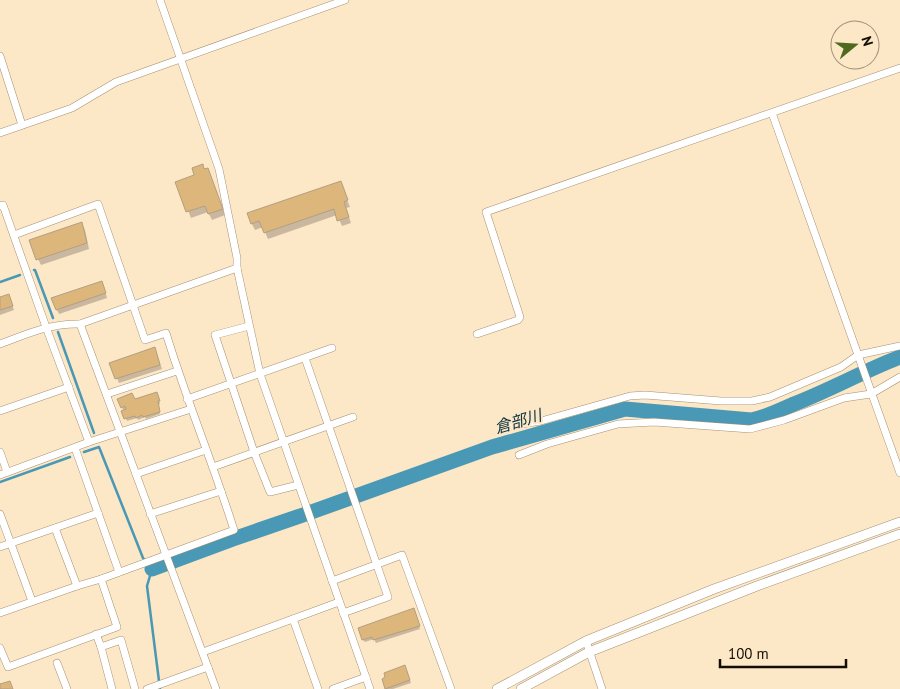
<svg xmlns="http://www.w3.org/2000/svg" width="900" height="689" font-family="'PT Sans','Noto Sans JP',sans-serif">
<rect width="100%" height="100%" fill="#fce7c7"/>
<!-- shadow -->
<g fill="#0003">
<path d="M202,166L210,175L225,215L212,220L208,212L191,218L177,182L196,176Z"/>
<path d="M340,182L350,207L346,208L351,223L342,226L337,215L268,239L263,227L255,230L252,224L248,214Z"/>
<path d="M82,224L85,230L89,249L41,265L38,259Z"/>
<path d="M104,287L107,298L59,314L57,310L53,299Z"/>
<path d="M9,296L14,310L0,315V298Z"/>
<path d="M155,348L162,369L119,383L111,364Z"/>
<path d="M158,396L160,404H158L160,414L146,419L145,417L138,420L137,418L127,421L122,407L135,401Z"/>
<path d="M415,612L420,629L376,643L374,639L365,642L363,640Z"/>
<path d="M406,669L411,683L393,689H387L383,679Z"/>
</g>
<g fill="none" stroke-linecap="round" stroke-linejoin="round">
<!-- stream -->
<g stroke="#4998b5" stroke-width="2.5">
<path d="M34,270H35L53,318"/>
<path d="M0,282L20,275"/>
<path d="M58,332L94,433"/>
<path d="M84,452L99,447L143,558L152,569L147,586L160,689"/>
<path d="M0,482L70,457"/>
</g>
<!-- river -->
<path stroke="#4998b5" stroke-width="15" d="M152,569L233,539L303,515L492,447L625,409L751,420C767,417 780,410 794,404C830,390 864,371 900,357"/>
</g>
<!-- building -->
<g fill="#dcb67a" stroke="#b39f81">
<path d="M203,164L204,169L208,168L223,209L208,214L205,206L186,212L175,182L194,175L192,168Z"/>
<path d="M341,181L348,200L344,202L349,217L337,221L334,209L264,233L259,221L251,224L247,213Z"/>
<path d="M82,222L87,243L36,260L29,240Z"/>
<path d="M102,281L106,293L56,310L51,298Z"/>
<path d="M9,294L13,306L0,310V297Z"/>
<path d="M155,347L160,365L115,379L109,363Z"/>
<path d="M157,392L160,401H158L160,412L143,417L142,415L136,418L135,416L124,419L121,411L126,409L125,406L121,408L117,399L132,393L135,399Z"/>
<path d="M414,608L420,626L373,640L372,637L362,640L358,628Z"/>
<path d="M405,665L410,680L385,689L382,679L385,677L384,673Z"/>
<path d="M10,681L13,689H0V684Z"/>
</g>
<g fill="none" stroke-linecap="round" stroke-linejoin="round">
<defs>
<g id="minor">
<path d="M160,0L219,169L237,258V268L260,374L370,689"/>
<path d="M0,56L22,125"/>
<path d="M772,113L900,473"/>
<path d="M0,133L72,108L116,82L345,0"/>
<path d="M0,206L3,205L46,327L89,442"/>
<path d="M80,324L237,268"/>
<path d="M249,326L215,335L254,452L270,492L298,485"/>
<path d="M477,334L518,320L520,317L486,212L900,68"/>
<path d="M0,344C27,334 51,323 80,324L216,689"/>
<path d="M305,358L388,597L343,613"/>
<path d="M107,394L177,371"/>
<path d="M187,399L332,348"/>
<path d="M0,411L69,387"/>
<path d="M508,426L541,421L630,396L645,395L721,401H752L770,397L841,367L858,355L900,346"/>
<path d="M75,448L119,572"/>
<path d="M0,452L7,472"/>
<path d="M519,455L547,444L618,424L654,422L750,429L784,420L844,398L871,394L900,377"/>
<path d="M213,467L353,417"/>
<path d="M136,474L206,450"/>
<path d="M0,475L89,442L191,409"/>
<path d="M0,514L32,601"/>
<path d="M150,514L221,491"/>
<path d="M55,528L77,586"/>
<path d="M0,547L98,513"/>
<path d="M332,581L402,555L451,689"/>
<path d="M0,613L77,586L101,579L234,530C213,463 186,399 166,333L145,340L98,204L14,235"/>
<path d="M293,619L318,689"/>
<path d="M96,634L101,647L112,689"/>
<path d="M586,641L602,689"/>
<path d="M101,647L121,640L135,689"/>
<path d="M0,648L8,667L117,627L101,579"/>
<path d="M203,652L339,602"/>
<path d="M57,663L67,689"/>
<path d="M147,689L208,667"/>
<path d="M333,689L366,677"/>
</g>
<g id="tertiary">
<path d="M497,689L586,641L714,589L900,522"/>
<path d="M521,689L589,652L757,586L900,534"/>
</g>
</defs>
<!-- minor casing -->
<use href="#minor" stroke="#a69275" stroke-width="8"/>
<!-- tertiary casing -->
<use href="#tertiary" stroke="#a69275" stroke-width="10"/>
<!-- minor -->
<use href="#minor" stroke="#fff" stroke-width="7"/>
<!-- tertiary -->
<use href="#tertiary" stroke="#fff" stroke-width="9"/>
</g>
<g text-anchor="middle" stroke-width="4" stroke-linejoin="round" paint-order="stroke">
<!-- water labels -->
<g font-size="16" font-style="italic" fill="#0a303d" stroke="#fce7c7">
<text transform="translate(518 421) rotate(-16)" y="6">倉部川</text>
</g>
</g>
<!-- north arrow -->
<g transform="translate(855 45) rotate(72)"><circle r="24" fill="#fce7c7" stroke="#9f8f79"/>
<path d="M0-4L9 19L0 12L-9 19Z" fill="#4f6a1e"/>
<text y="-8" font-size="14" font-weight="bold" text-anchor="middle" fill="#130c03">N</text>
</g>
<!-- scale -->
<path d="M720 659v8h126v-8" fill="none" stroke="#130c03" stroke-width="2.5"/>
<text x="728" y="659" font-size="15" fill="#130c03" stroke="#fce7c7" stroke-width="4" paint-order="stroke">100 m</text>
</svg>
